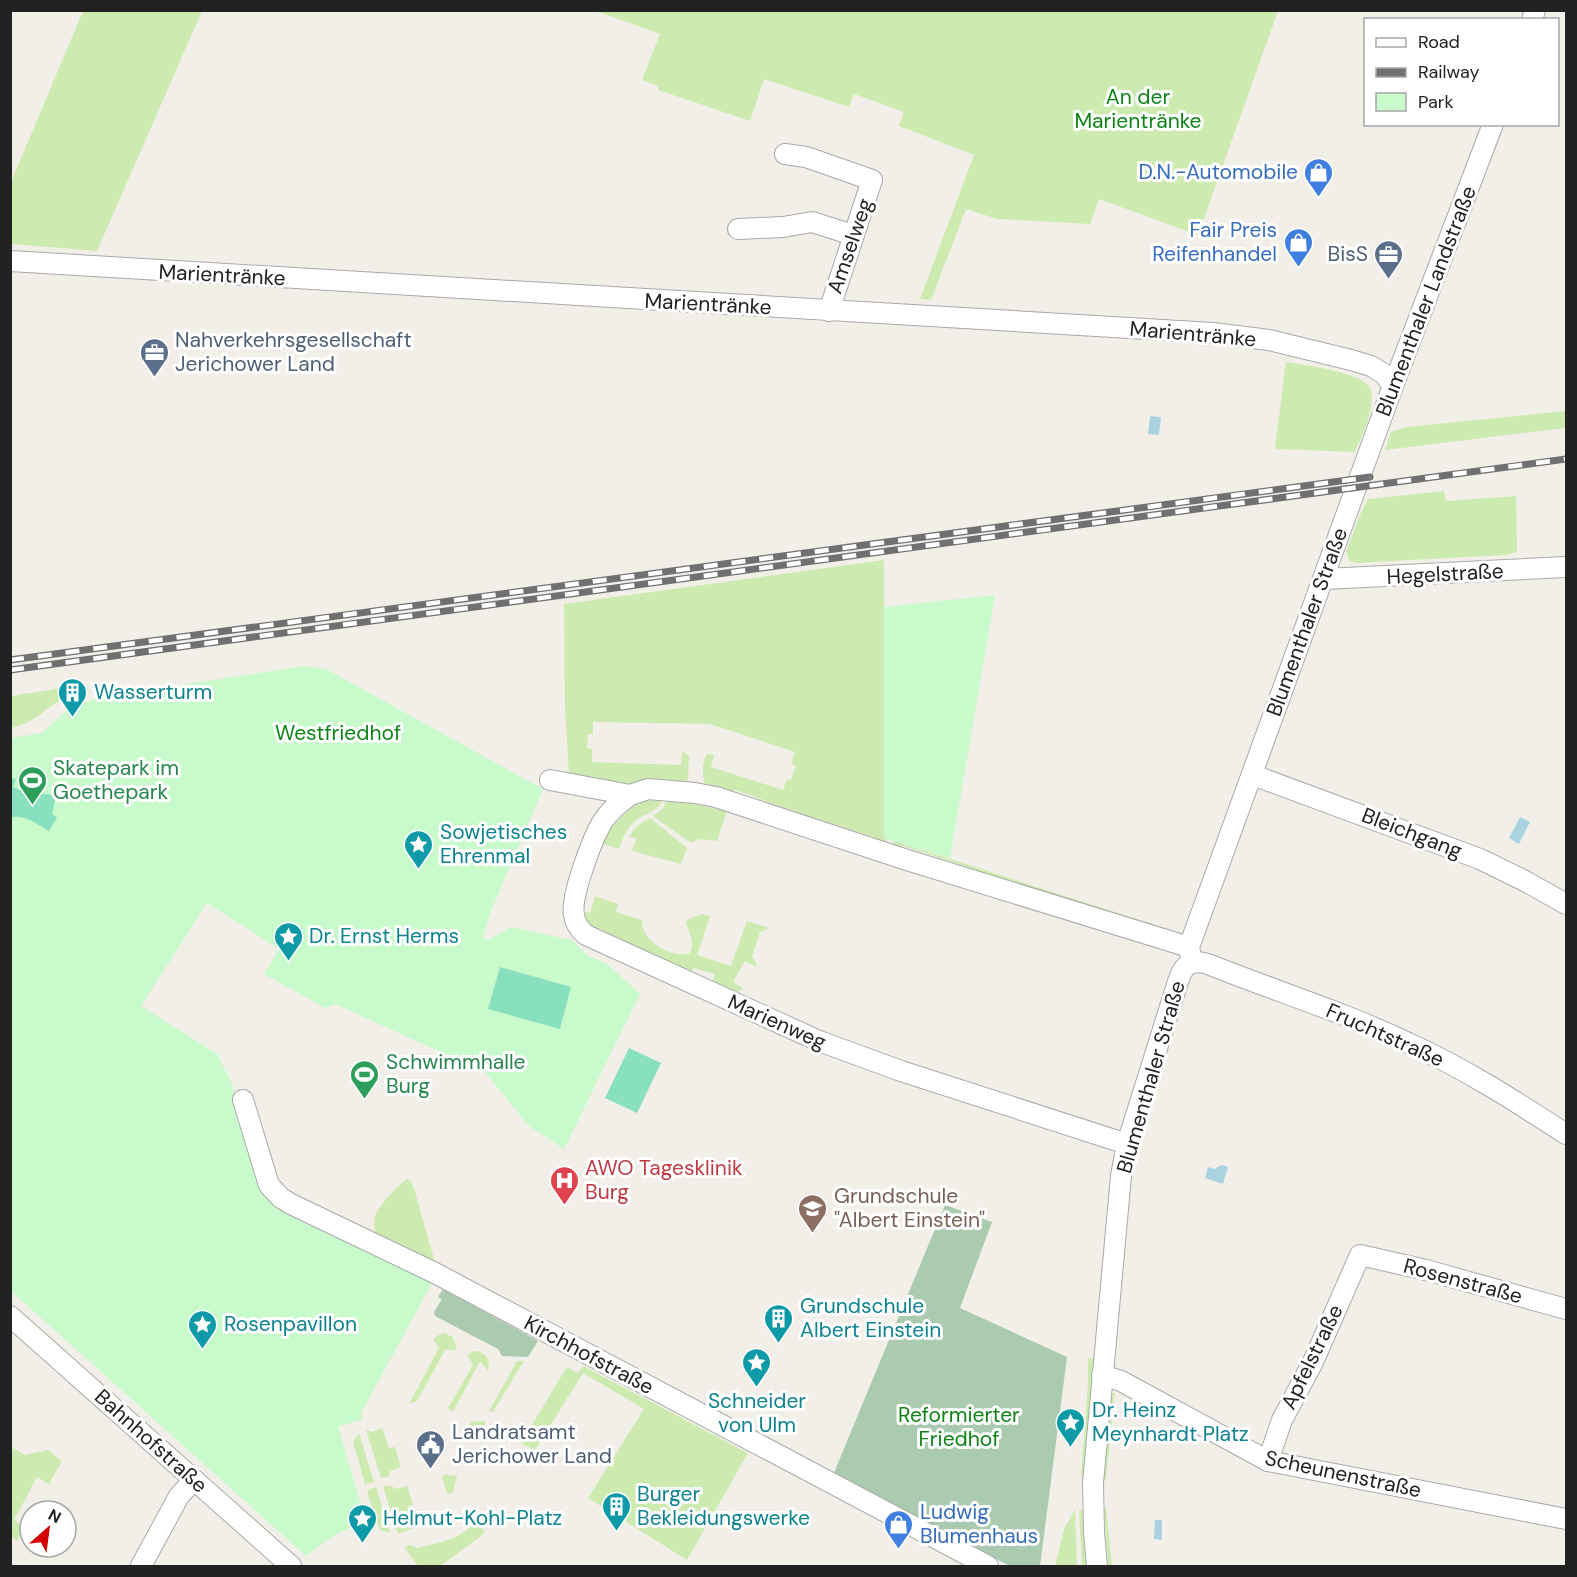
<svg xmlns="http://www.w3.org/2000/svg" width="1577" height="1577" font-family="'DM Sans',sans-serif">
<rect width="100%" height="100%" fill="#f2efe9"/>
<!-- grass -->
<g fill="#cdebb0">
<path d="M83,11H202L97,251L11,244V182Z"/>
<path d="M596,11H1278L1198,235L1099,199L1090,224L997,219L966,209L931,300L920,299L974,155L899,126L904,112L854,94L849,107L764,79L750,121L658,90V86L642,80L660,34Z"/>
<path d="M1286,362C1303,365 1363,372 1370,388C1377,404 1362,437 1355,452L1275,449Z"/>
<path d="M1566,411V428L1385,450L1391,432L1407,427Z"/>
<path d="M1444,491L1446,501L1516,496L1517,552L1506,555L1355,563L1350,561L1346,552L1359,517L1368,499Z"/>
<path d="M884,560V838L887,839L885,845L880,844L874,837L813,817L805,820L802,819L798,812L735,790L729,794L707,788C702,779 701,764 707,754L714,755L711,767L783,790L787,779L791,780L796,766L791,764L795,752L710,724L593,722V734H588L587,748L592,749V762L681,765L682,751L689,756L688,779L683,786L631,787L569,774L565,708L564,604Z"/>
<path d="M69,687L70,695C46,705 39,722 11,728V696Z"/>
<path d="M641,800L662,801C658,812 643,814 634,822C626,829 623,839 619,849L601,843C611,825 625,813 641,800Z"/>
<path d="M666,801L689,803L727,811L717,841L700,839L691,843L653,816L663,809Z"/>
<path d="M650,818L687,848L681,864L632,851L636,839L629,836L637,826Z"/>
<path d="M894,841L1168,929L1170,933L967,871L965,866L903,846L892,848Z"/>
<path d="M595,896L618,904L616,912L642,920C640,940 673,960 690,953C695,941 690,935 686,923L687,920L701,914L710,916L697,955L731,966L747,921L769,928L760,932L752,957L757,964L756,967L745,961L733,982L743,988L733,996L710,986L715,974L693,968L690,976L590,928L580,911L590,913Z"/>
<path d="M406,1179L410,1180L414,1188L435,1263L377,1240C375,1232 373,1224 375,1216C378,1206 398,1186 406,1179Z"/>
<path d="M444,1333L453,1337L457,1350H445L417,1401L409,1404L439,1348L433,1339L440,1334Z"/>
<path d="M474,1351C486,1351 491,1360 488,1371L480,1361L453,1412L448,1408L473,1365L467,1355Z"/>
<path d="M1088,1358L1094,1359L1084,1477H1081L1088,1384Z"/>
<path d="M517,1361H524L493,1412L489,1411Z"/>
<path d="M583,1366L748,1453L687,1560L588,1498L644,1409L583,1373L535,1450L521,1443L567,1367L578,1373Z"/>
<path d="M1115,1392L1106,1480L1102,1481L1111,1395Z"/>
<path d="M483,1421L486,1423L476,1441C469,1434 466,1430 471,1422Z"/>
<path d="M382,1428L389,1448L395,1447L401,1467L390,1471L388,1477L381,1478L366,1430L372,1432Z"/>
<path d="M359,1433L374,1482L365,1484L353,1442Z"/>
<path d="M11,1447L25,1455L48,1450L62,1461L49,1484L37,1477L14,1520L25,1527L17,1541L11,1537Z"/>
<path d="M448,1474L449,1476L457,1475L453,1492L447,1494L442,1476Z"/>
<path d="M390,1485L396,1489L407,1486L413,1505L407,1507L413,1528L398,1534L383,1487Z"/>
<path d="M376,1487L390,1533L380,1530L375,1519L367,1490Z"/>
<path d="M1104,1507H1106L1112,1566H1108Z"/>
<path d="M1075,1510L1077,1566H1055L1064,1529Z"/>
<path d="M1079,1510H1082L1086,1566H1082Z"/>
<path d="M474,1522L485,1531L480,1537L440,1566H418L404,1547L410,1545L417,1548C436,1543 462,1540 474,1522Z"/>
</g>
<!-- cemetery -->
<g fill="#aacbaf">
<path d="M945,1205L992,1222L960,1308L1067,1357L1040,1566H1010L833,1475Z"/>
<path d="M443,1289L538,1341L528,1357L502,1356L498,1349L435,1316L434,1312L442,1299L438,1297Z"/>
</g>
<!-- park -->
<g fill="#c8facc">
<path d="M995,595L950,858L884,838V607Z"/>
<path d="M304,666L326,669L543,789L491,911L482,938L489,940L511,927L572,940L588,956L606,963L640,994L564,1149L529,1126L485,1072L335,1004L325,1008L264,974L279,949L207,903L141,1006L217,1054L232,1084L259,1185L430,1278L432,1283L361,1413L363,1419L338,1427L366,1522L336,1534L306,1556L11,1291V738L42,733L69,708L97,698Z"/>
</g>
<!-- pitch -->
<g fill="#88e0be">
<path d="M11,777L16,780L13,787L23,791L53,795L55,800L52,814L57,817L49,831C38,825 23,813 11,818Z"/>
<path d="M500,967L571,987L560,1029L488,1009Z"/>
<path d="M629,1048L661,1063L637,1113L605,1098Z"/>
</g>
<!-- water -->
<g fill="#aad3df">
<path d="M1150,416L1161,417L1159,435L1148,434Z"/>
<path d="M1520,817L1530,822L1519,844L1509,838Z"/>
<path d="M1222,1165L1228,1167L1223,1184L1205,1178L1208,1167L1214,1169Z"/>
<path d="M1155,1520H1162V1540L1154,1539Z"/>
</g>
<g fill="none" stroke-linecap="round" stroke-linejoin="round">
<defs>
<g id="minor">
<path d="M1532,20L1535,10"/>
<path d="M785,154L806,157L872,180L829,311"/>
<path d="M738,229L783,227L812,222L853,235"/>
<path d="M10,261L1213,333L1269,340L1351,360L1371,366L1384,374L1393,386"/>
<path d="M1324,579L1566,567"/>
<path d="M1253,775L1480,859L1525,881L1566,904"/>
<path d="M550,780L630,795L648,789L695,793L716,797L907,860L1189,947"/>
<path d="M630,795C620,803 610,810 603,821C593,837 570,897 574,915C575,923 580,930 586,935L819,1041L901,1071L1127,1144"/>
<path d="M1192,963L1189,947L1393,386L1493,124"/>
<path d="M243,1100L269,1185L281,1198L291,1204L435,1273L988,1566"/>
<path d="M10,1316L291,1566"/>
<path d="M1102,1375L1121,1381L1268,1461L1566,1519"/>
<path d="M1268,1461L1282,1420L1313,1362L1360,1255L1426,1270L1566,1309"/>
<path d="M141,1566L179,1496L194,1480"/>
<path d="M1097,1566L1094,1532L1093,1483L1121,1176L1127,1144L1175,991C1181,972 1184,957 1208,964C1275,991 1344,1012 1408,1043C1464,1068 1515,1101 1566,1134"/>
</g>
</defs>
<!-- minor casing -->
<use href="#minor" stroke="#a9a9a9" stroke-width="22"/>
<!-- minor -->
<use href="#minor" stroke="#fff" stroke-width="20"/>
<defs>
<g id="rail">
<path d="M10,660L1370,477"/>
<path d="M10,670L1566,459"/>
</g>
</defs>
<!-- rail casing -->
<use href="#rail" stroke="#707070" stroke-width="7"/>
<!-- rail -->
<use href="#rail" stroke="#fff" stroke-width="4.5" stroke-dasharray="14" stroke-linecap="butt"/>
</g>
<!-- icons -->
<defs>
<symbol id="shop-pin" viewBox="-11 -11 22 30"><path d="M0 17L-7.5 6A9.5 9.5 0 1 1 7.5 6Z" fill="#3f7fe0" stroke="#fff"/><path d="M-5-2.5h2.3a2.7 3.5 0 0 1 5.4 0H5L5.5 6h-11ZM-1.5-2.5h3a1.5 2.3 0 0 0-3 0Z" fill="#fff"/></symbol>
<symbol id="office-pin" viewBox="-11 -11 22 30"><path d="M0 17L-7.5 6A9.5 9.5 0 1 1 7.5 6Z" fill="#5c6f8a" stroke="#fff"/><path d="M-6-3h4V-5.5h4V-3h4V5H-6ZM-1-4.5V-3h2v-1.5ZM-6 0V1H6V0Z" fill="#fff"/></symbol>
<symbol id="building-pin" viewBox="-11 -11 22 30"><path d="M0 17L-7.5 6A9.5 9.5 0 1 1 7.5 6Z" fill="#0f9aa8" stroke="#fff"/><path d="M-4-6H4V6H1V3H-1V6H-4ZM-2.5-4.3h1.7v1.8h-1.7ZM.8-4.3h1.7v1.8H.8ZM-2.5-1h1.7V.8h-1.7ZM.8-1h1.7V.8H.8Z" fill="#fff"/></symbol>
<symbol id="stadium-pin" viewBox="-11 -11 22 30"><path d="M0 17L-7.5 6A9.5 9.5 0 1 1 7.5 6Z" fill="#2e9e5b" stroke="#fff"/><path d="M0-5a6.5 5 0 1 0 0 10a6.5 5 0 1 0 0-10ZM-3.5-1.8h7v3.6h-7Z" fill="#fff"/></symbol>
<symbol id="sight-pin" viewBox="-11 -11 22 30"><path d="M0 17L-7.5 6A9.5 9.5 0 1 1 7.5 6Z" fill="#0f9aa8" stroke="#fff"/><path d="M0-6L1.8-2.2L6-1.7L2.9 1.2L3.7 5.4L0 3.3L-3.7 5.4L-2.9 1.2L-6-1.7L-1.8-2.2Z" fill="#fff"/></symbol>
<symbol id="hospital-pin" viewBox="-11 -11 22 30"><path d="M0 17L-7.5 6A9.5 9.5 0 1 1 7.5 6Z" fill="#e0444e" stroke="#fff"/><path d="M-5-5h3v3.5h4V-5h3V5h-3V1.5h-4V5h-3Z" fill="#fff"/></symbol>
<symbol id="school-pin" viewBox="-11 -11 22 30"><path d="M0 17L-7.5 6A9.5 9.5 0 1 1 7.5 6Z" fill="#8d6e63" stroke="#fff"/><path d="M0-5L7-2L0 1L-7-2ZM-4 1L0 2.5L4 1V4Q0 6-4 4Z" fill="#fff"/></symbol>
<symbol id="civic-pin" viewBox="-11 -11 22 30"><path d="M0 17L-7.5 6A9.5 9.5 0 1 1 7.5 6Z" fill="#5c6f8a" stroke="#fff"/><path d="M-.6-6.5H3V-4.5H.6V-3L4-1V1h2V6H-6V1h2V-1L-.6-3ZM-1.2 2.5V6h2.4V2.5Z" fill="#fff"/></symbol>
</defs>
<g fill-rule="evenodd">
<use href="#shop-pin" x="1302" y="156" width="33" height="45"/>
<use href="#shop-pin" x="1282" y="226" width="33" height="45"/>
<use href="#office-pin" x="1372" y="238" width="33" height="45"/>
<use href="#office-pin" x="138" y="336" width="33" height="45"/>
<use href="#building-pin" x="56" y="676" width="33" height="45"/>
<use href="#stadium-pin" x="16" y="764" width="33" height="45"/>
<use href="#sight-pin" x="402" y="828" width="33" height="45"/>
<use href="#sight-pin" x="272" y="920" width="33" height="45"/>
<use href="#stadium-pin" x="348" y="1058" width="33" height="45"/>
<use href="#hospital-pin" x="548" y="1164" width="33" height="45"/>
<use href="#school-pin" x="796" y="1192" width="33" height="45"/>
<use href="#building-pin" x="762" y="1302" width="33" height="45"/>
<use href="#sight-pin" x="186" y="1308" width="33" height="45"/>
<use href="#sight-pin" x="740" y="1346" width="33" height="45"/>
<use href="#sight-pin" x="1054" y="1406" width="33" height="45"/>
<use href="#civic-pin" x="414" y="1428" width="33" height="45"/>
<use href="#building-pin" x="600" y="1490" width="33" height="45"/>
<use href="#sight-pin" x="346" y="1502" width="33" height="45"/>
<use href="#shop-pin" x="882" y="1508" width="33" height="45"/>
</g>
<g text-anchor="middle" stroke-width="6" stroke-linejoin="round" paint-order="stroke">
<!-- park labels -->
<g font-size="21" fill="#0c8416" stroke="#fff">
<text x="1138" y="104">An der<tspan x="1138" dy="24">Marientränke</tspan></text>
<text x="338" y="740">Westfriedhof</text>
<text x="959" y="1422">Reformierter<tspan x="959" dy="24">Friedhof</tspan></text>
</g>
<!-- shop labels -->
<g font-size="21" fill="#366cbe" stroke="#fff" text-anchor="end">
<text x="1298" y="179">D.N.-Automobile</text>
<text x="1277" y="237">Fair Preis<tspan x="1277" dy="24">Reifenhandel</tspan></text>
<text x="920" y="1519" text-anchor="start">Ludwig<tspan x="920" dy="24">Blumenhaus</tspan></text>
</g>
<!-- street labels -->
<g font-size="21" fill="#222" stroke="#fff">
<text transform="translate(850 246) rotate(-71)" y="7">Amselweg</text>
<text transform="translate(222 275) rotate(3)" y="7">Marientränke</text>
<text transform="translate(1426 301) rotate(-69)" y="7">Blumenthaler Landstraße</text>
<text transform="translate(708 304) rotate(3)" y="7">Marientränke</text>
<text transform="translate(1193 334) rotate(5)" y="7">Marientränke</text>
<text transform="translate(1445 574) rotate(-3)" y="7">Hegelstraße</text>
<text transform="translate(1307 622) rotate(-70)" y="7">Blumenthaler Straße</text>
<text transform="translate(1412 833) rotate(21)" y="7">Bleichgang</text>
<text transform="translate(777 1022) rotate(24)" y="7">Marienweg</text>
<text transform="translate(1385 1035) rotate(24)" y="7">Fruchtstraße</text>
<text transform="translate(1151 1077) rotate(-74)" y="7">Blumenthaler Straße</text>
<text transform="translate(1463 1281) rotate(15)" y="7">Rosenstraße</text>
<text transform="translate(589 1355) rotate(28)" y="7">Kirchhofstraße</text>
<text transform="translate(1312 1357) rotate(-64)" y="7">Apfelstraße</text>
<text transform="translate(151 1441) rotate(42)" y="7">Bahnhofstraße</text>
<text transform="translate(1343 1474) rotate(12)" y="7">Scheunenstraße</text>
</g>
<!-- service labels -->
<g font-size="21" fill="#4e5e75" stroke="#fff" text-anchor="start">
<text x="1368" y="261" text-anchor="end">BisS</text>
<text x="175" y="347">Nahverkehrsgesellschaft<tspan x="175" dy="24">Jerichower Land</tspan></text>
<text x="452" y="1439">Landratsamt<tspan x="452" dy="24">Jerichower Land</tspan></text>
</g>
<!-- culture labels -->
<g font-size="21" fill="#0d838f" stroke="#fff" text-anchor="start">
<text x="94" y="699">Wasserturm</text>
<text x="440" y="839">Sowjetisches<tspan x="440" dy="24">Ehrenmal</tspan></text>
<text x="309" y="943">Dr. Ernst Herms</text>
<text x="800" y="1313">Grundschule<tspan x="800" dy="24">Albert Einstein</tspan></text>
<text x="224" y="1331">Rosenpavillon</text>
<text x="757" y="1408" text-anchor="middle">Schneider<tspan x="757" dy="24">von Ulm</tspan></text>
<text x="1092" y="1417">Dr. Heinz<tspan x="1092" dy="24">Meynhardt Platz</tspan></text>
<text x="637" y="1501">Burger<tspan x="637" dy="24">Bekleidungswerke</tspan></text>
<text x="383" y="1525">Helmut-Kohl-Platz</text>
</g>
<!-- leisure labels -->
<g font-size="21" fill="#27864d" stroke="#fff" text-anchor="start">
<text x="53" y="775">Skatepark im<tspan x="53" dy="24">Goethepark</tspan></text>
<text x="386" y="1069">Schwimmhalle<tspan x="386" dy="24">Burg</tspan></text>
</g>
<!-- health labels -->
<g font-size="21" fill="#be3a42" stroke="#fff" text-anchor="start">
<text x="585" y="1175">AWO Tagesklinik<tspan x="585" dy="24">Burg</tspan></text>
</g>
<!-- education labels -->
<g font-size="21" fill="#785e54" stroke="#fff" text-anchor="start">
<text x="834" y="1203">Grundschule<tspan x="834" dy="24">"Albert Einstein"</tspan></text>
</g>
</g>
<!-- border -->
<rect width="1577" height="1577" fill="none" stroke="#222222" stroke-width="24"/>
<!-- legend -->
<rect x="1364" y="18" width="195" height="108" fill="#ffffff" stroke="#a7a7a7" stroke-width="1.5"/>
<rect x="1376" y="38" width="30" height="9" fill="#ffffff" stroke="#a7a7a7" stroke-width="1.5"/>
<text x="1418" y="48" font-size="18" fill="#222222">Road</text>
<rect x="1376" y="68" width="30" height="9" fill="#707070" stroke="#a7a7a7" stroke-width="1.5"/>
<text x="1418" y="78" font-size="18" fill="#222222">Railway</text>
<rect x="1376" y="93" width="30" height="18" fill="#c8facc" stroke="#a7a7a7" stroke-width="1.5"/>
<text x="1418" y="108" font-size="18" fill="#222222">Park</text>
<!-- north arrow -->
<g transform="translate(48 1529) rotate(28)"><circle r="28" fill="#ffffff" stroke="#a7a7a7" stroke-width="1.5"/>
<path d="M0-4.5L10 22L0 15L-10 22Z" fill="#d40000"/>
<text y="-9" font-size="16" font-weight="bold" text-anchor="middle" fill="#222222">N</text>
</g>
</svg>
